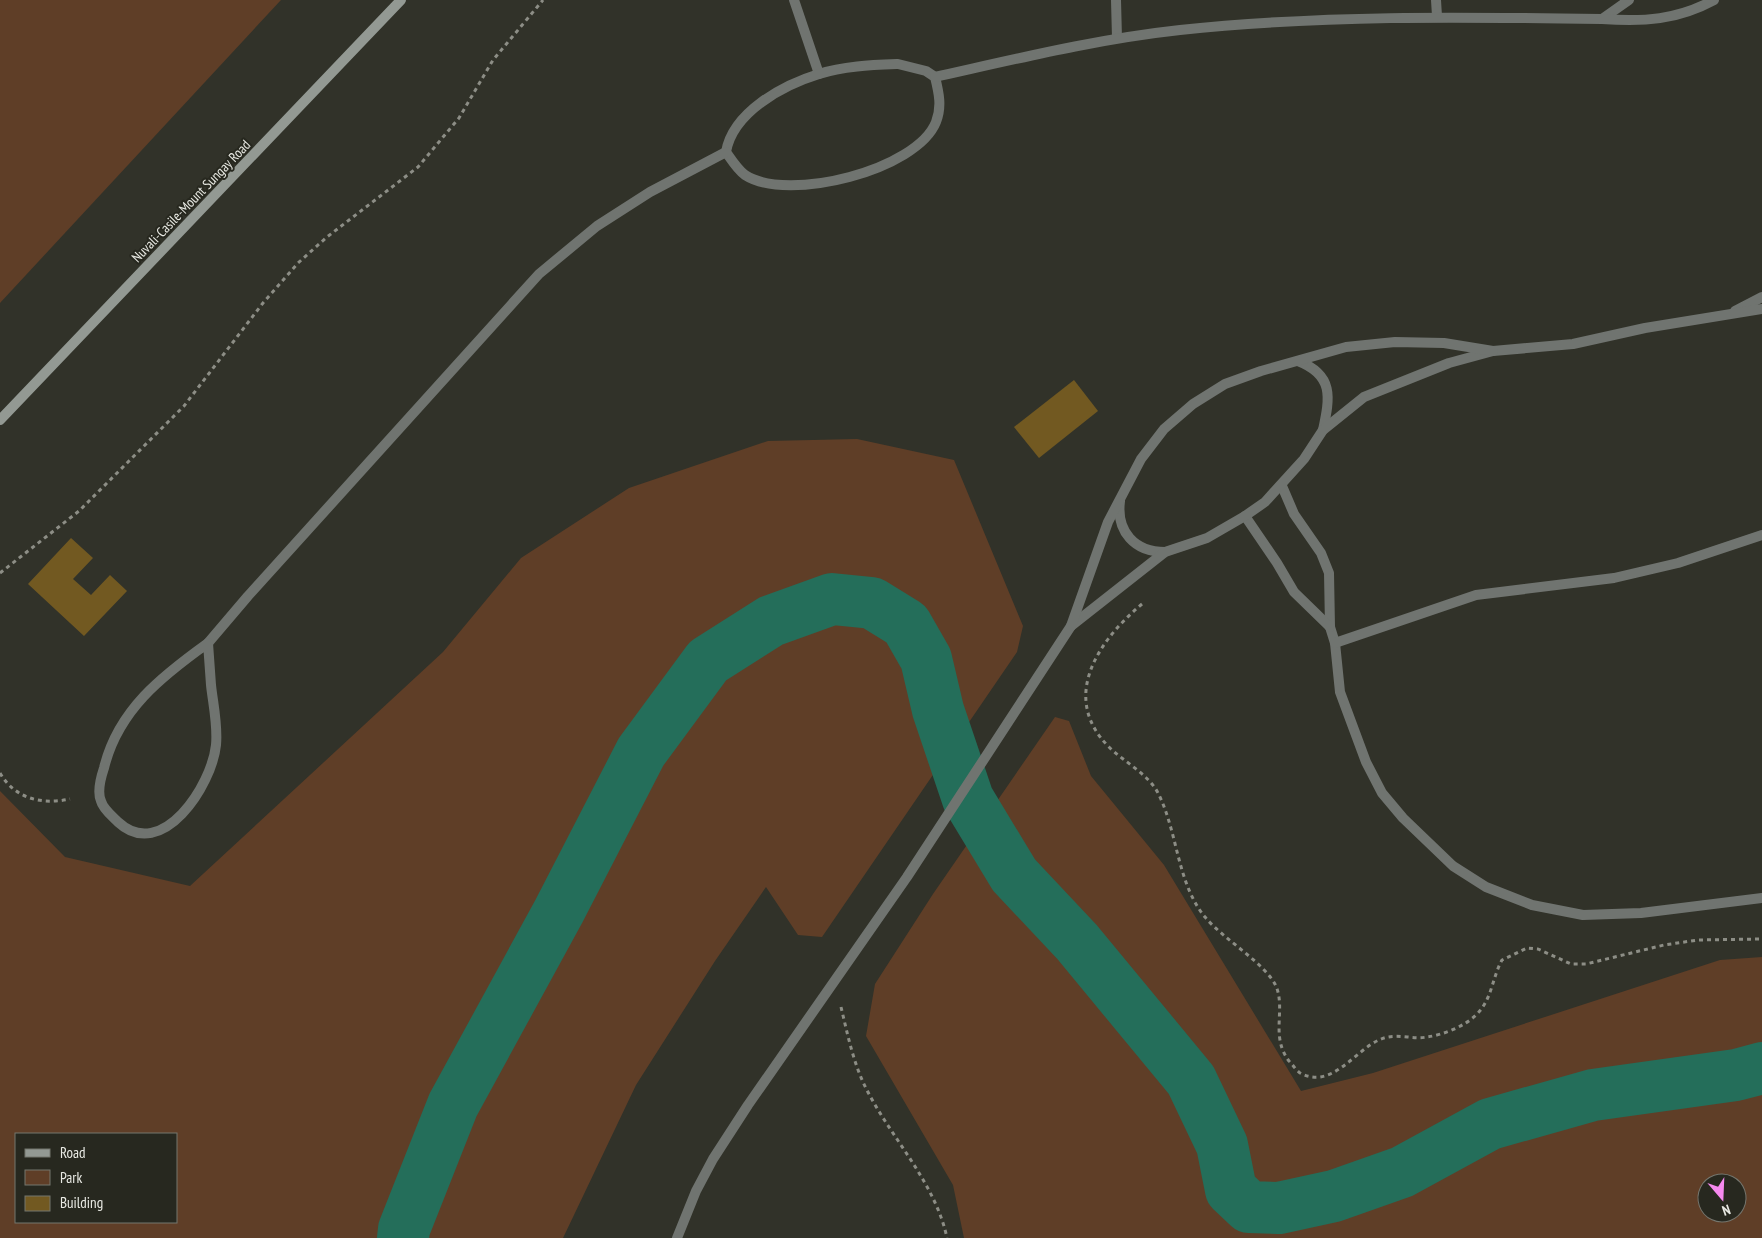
<svg xmlns="http://www.w3.org/2000/svg" width="1762" height="1238" font-family="'PT Sans Narrow',sans-serif">
<rect width="100%" height="100%" fill="#313229"/>
<!-- green -->
<g fill="#5f3e27" fill-rule="evenodd">
<path d="M0,0H281L0,303Z"/>
<path d="M857,439L954,460L1023,626L1017,652L822,937L798,935L766,887L715,961L636,1085L563,1238H0V791L65,857L190,886L443,652L521,558L629,488L768,441ZM176,1134V1222H16V1134Z"/>
<path d="M1055,717L1069,721L1091,776L1164,865L1301,1091L1373,1073L1720,960L1762,957V1238H964L953,1185L866,1036L875,984L933,894ZM1707,1183H1737V1213H1707Z"/>
</g>
<g fill="none" stroke-linecap="round" stroke-linejoin="round">
<!-- river -->
<path stroke="#246e5a" stroke-width="52" d="M403,1238L404,1229L453,1105L559,911L641,752L708,661L771,621L832,599L872,603L906,624L926,659L938,710L968,799L1014,875L1077,942L1191,1080L1222,1145L1231,1190L1249,1207L1279,1208L1334,1196L1402,1172L1490,1124L1593,1095L1736,1075L1762,1068"/>
</g>
<!-- building -->
<g fill="#725921">
<path d="M1074,380L1098,411L1039,458L1014,427Z"/>
<path d="M71,538L93,558L73,579L91,595L110,575L127,591L84,636L28,584Z"/>
</g>
<g fill="none" stroke-linecap="round" stroke-linejoin="round">
<!-- path -->
<g stroke="#8d8e86" stroke-width="3" stroke-dasharray="4 4" stroke-linecap="butt">
<path d="M0,573L79,511L184,406L263,303L298,263L327,237L418,167L459,118L493,60L543,0"/>
<path d="M1142,604C1099,640 1059,697 1109,747C1124,762 1150,775 1159,795C1178,834 1177,883 1205,917C1223,939 1265,963 1276,986C1286,1010 1270,1036 1289,1061C1293,1065 1296,1070 1300,1073C1332,1090 1354,1051 1379,1040C1395,1032 1411,1040 1427,1037C1443,1035 1465,1026 1476,1015C1492,1000 1492,978 1502,960L1527,948L1538,949L1571,964H1586L1664,945L1698,940L1762,939"/>
<path d="M0,773C15,799 42,805 70,799"/>
<path d="M841,1007C848,1036 854,1067 869,1094C894,1141 936,1185 947,1238"/>
</g>
<!-- street -->
<g stroke="#707470" stroke-width="10">
<path d="M794,0L819,74"/>
<path d="M1116,0L1117,38"/>
<path d="M1436,0L1437,16"/>
<path d="M1602,19L1629,0"/>
<path d="M898,64L926,71L935,77C939,93 942,107 936,122C917,170 788,203 745,175C737,169 731,159 726,152C733,112 783,85 819,74C843,66 872,65 898,64Z"/>
<path d="M935,77C1016,59 1097,39 1180,30C1320,15 1461,17 1602,19C1644,22 1677,20 1714,0"/>
<path d="M1735,311L1762,297"/>
<path d="M1298,361C1334,375 1330,397 1323,430"/>
<path d="M1282,486L1294,514L1321,553L1329,573L1330,627L1335,643L1340,692L1366,762L1382,793L1403,818L1453,866L1486,887L1532,905L1583,915L1641,913L1762,898"/>
<path d="M1120,501C1116,532 1135,552 1165,552"/>
<path d="M1245,516L1277,563L1294,592L1330,627"/>
<path d="M1071,626L1165,552L1207,538L1245,516L1265,502L1304,459L1323,430L1364,397L1449,363L1493,351L1573,344L1645,328L1762,309"/>
<path d="M208,643L248,596L539,274L597,226L650,192L726,152"/>
<path d="M208,643C209,657 210,671 211,685C213,704 218,725 216,745C212,785 162,863 118,822C112,816 103,809 101,801C97,792 101,777 104,768C118,710 162,676 208,643Z"/>
<path d="M1335,643L1476,595L1614,578L1678,563L1762,535"/>
<path d="M677,1238L696,1191L713,1159L748,1105L907,877L1071,626L1108,522L1141,459L1164,429L1193,404L1225,384L1261,371L1346,347L1395,342L1444,343L1493,351"/>
</g>
<!-- secondary -->
<path stroke="#939993" stroke-width="10" d="M0,420L401,0"/>
</g>
<g text-anchor="middle" stroke-width="4" stroke-linejoin="round" paint-order="stroke">
<!-- street labels -->
<g font-size="14" fill="#e9eae4" stroke="#27281f">
<text transform="translate(191 201) rotate(-46)" y="5">Nuvali-Casile-Mount Sungay Road</text>
</g>
</g>
<!-- legend -->
<rect x="15" y="1133" width="162" height="90" fill="#27281f" stroke="#75766e"/>
<rect x="25" y="1149" width="25" height="8" fill="#939993" stroke="#75766e"/>
<text x="60" y="1158" font-size="15" fill="#e9eae4">Road</text>
<rect x="25" y="1170" width="25" height="15" fill="#5f3e27" stroke="#75766e"/>
<text x="60" y="1183" font-size="15" fill="#e9eae4">Park</text>
<rect x="25" y="1196" width="25" height="15" fill="#725921" stroke="#75766e"/>
<text x="60" y="1208" font-size="15" fill="#e9eae4">Building</text>
<!-- north arrow -->
<g transform="translate(1722 1198) rotate(161)"><circle r="24" fill="#27281f" stroke="#75766e"/>
<path d="M0-4L9 19L0 12L-9 19Z" fill="#f589ee"/>
<text y="-8" font-size="14" font-weight="bold" text-anchor="middle" fill="#e9eae4">N</text>
</g>
</svg>
